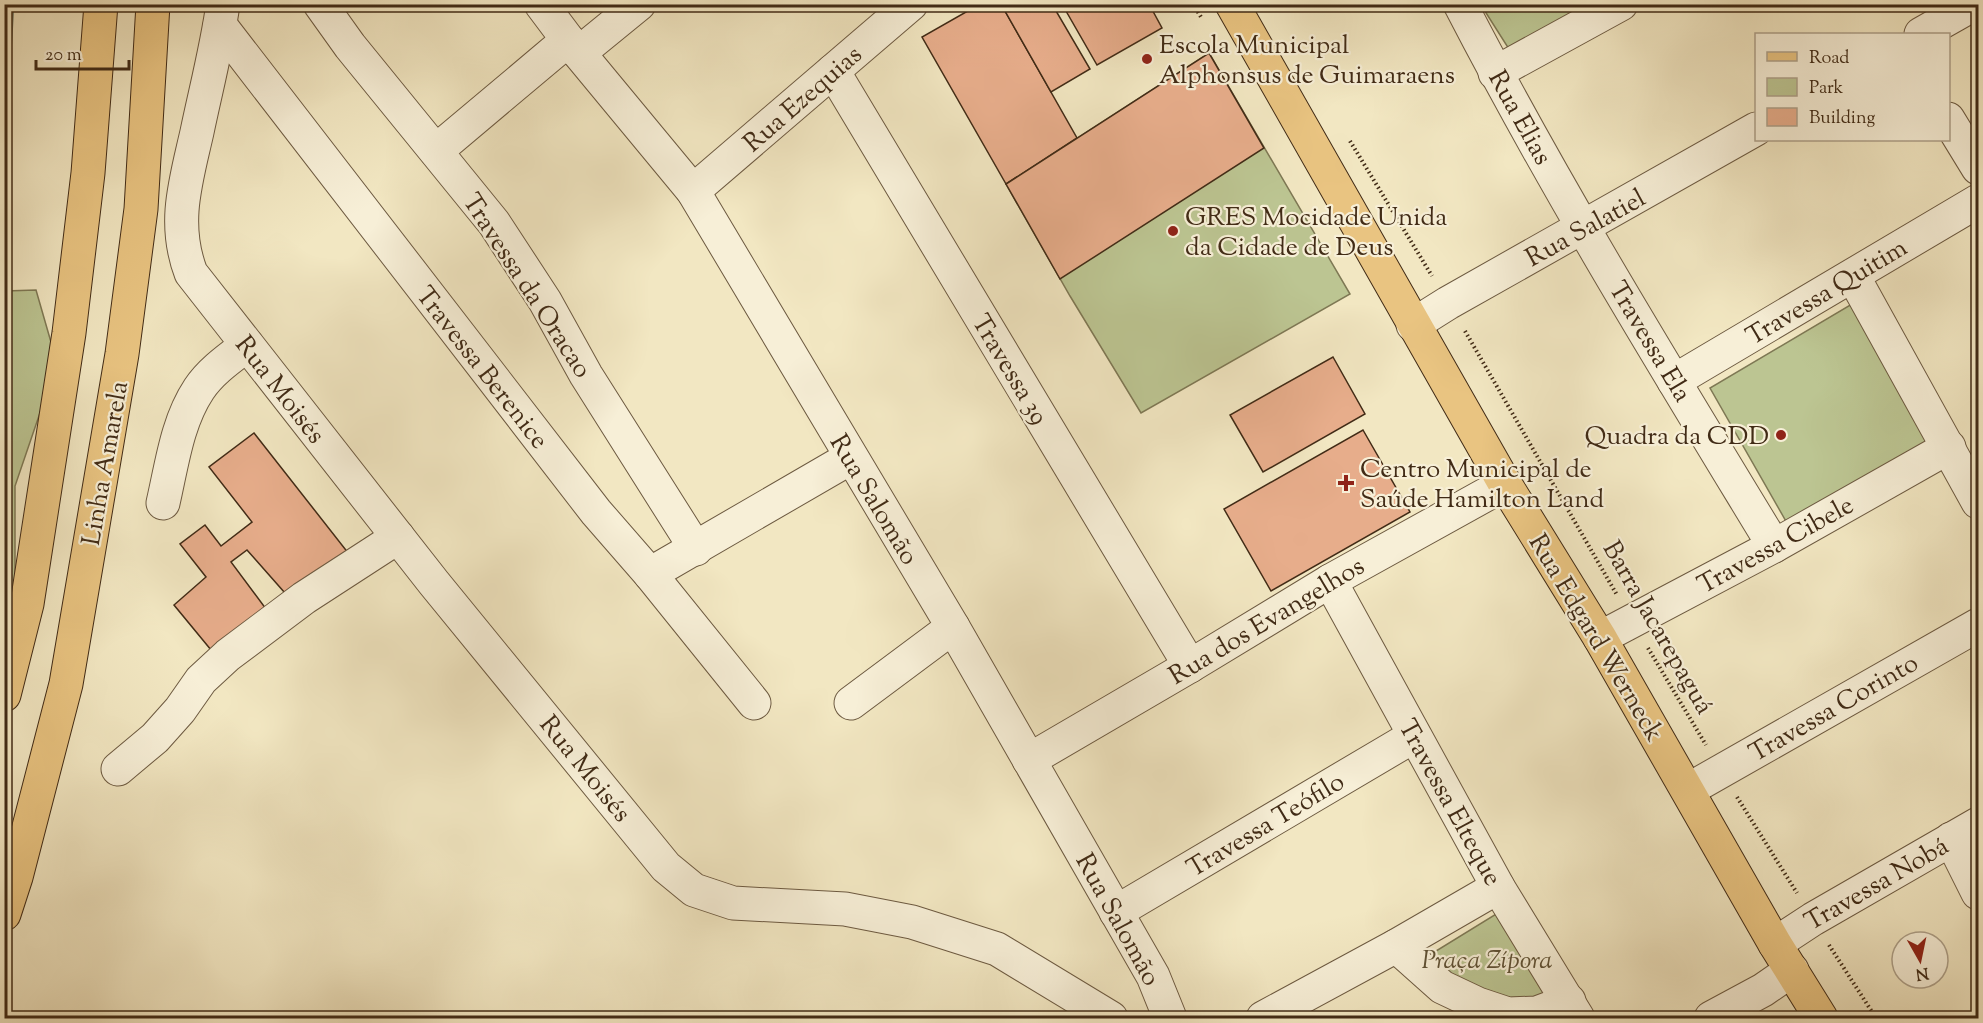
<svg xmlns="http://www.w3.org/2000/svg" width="1983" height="1023" font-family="'Sorts Mill Goudy',serif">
<rect width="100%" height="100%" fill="#f2e7c2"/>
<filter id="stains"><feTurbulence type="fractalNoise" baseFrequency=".00333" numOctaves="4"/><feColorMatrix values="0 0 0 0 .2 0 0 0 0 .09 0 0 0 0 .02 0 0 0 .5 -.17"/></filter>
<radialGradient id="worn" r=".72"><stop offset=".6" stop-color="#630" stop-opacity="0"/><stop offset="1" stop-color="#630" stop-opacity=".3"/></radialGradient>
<!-- green -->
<g fill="#bcc592" stroke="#7e7854" stroke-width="1.5">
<path d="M1481,5H1601L1514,57Z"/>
<path d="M1209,53L1350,294L1141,413L1070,296L1006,184Z"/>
<path d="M36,290L57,363L15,486V585L5,606V291Z"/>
<path d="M1857,301L1934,446L1787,523L1710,388Z"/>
<path d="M1501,911L1549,996L1492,1000L1423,959Z"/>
</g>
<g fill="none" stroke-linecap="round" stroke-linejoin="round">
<!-- stream -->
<path stroke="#778474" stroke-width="9" d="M4,102L10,4"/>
</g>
<!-- building -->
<g fill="#e7ad8b" stroke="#412b16" stroke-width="1.5">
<path d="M980,4H1001L1077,138L1006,184L922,37Z"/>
<path d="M1001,4H1052L1090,69L1051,92Z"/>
<path d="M1062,4H1149L1162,28L1097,65Z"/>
<path d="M1209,53L1264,148L1060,279L1006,184Z"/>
<path d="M1333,357L1365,414L1263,472L1230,415Z"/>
<path d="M1363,430L1410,512L1271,591L1224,509Z"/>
<path d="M254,433L349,554L285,593L247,550L231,562L272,617L216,656L174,605L206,577L180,544L205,525L221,546L252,522L209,467Z"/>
</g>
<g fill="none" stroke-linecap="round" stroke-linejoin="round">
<defs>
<g id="minor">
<path d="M223,4C217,47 206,89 197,132C186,181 172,223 191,273L434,583L666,867L694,890L733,903L845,909L912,922L997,949L1111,1018"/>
<path d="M320,4L350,46L494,223L545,301L586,375L696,549"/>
<path d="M541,4L568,40L693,191L953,627L1153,976L1170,1018"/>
<path d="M1460,4C1556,190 1666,368 1774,546"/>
<path d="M220,25L596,512L650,574L754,703"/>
<path d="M1921,34L1974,4"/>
<path d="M579,53L639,4"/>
<path d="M833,71L1190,666"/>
<path d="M1495,73L1621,4"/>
<path d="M1948,119L1978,168"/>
<path d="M436,151L568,40"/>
<path d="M693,191L911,4"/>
<path d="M1853,276L1978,502"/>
<path d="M1413,325L1448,303L1756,129"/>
<path d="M1674,381L1978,201"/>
<path d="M163,503C172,464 177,422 199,389C211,371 230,358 247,345"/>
<path d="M650,574L850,458"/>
<path d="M1330,581L1498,887L1578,1018"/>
<path d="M1600,638L1774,546L1949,447"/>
<path d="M851,703L953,627"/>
<path d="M1029,760L1190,666L1330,581L1505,484"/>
<path d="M118,769L155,738L180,710L201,680L228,655L304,598L398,537"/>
<path d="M1688,790L1978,625"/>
<path d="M1951,839L1978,893"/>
<path d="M1116,912L1414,736"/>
<path d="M1775,944L1813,919L1978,824"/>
<path d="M1396,946L1442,987L1478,1004L1508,1014L1537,1013L1569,1001"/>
<path d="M1263,1018L1396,946L1498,887"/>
<path d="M1711,1018L1763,990L1792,970"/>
</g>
<path id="major" d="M1232,4L1505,484L1600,638L1775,944L1821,1018"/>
<g id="highway">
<path d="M4,695L27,604L69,333L88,173L101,4"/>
<path d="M4,914L16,877L66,684L122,354L141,209L153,4"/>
</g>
</defs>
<!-- minor casing -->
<use href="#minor" stroke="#6d5a41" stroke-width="35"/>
<!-- major casing -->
<use href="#major" stroke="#412b16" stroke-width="35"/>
<!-- highway casing -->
<use href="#highway" stroke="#412b16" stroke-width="35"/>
<!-- path -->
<g stroke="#412b16" stroke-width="4" stroke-dasharray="1.5 3" stroke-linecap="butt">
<path d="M1193,4L1201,17"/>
<path d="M1350,141L1432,276"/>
<path d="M1465,331L1617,595"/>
<path d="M1648,648L1706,745"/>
<path d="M1737,797L1797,893"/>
<path d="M1829,945L1876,1018"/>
</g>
<!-- minor -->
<use href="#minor" stroke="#f7efd7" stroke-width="33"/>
<!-- major -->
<use href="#major" stroke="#e9c481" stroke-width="33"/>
<!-- highway -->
<use href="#highway" stroke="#e9c481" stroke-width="33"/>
</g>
<!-- markers -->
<g fill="#8f2418" stroke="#f7efd7" stroke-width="2">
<circle cx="1147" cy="59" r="6"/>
<circle cx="1173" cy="231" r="6"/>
<circle cx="1781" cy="435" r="6"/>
<path d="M1343 474h6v6h6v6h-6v6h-6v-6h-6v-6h6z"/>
</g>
<g text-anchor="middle" stroke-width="4.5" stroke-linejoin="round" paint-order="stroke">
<!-- poi labels -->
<g font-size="26" fill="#412b16" stroke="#f7efd7" text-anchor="start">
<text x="1159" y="53">Escola Municipal<tspan x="1159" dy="30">Alphonsus de Guimaraens</tspan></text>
<text x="1185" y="225">GRES Mocidade Unida<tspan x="1185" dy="30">da Cidade de Deus</tspan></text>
<text x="1769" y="444" text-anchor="end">Quadra da CDD</text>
<text x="1360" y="477">Centro Municipal de<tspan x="1360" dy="30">Saúde Hamilton Land</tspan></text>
</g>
<!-- street labels -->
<g font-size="26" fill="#412b16" stroke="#f7efd7">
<text transform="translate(802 98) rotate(-41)" y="9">Rua Ezequias</text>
<text transform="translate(1521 117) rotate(61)" y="9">Rua Elias</text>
<text transform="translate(1585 227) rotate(-29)" y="9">Rua Salatiel</text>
<text transform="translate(528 285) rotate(57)" y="9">Travessa da Oracao</text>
<text transform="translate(1826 291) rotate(-31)" y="9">Travessa Quitim</text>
<text transform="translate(1651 341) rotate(59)" y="9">Travessa Ela</text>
<text transform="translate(483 367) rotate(52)" y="9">Travessa Berenice</text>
<text transform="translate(1011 369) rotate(59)" y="9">Travessa 39</text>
<text transform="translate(281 389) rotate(52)" y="9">Rua Moisés</text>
<text transform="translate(104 463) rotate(-80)" y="9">Linha Amarela</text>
<text transform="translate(875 499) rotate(59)" y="9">Rua Salomão</text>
<text transform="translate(1775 544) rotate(-29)" y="9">Travessa Cibele</text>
<text transform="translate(1266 620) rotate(-31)" y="9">Rua dos Evangelhos</text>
<text transform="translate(1659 627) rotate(60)" y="9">Barra Jacarepaguá</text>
<text transform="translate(1597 637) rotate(59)" y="9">Rua Edgard Werneck</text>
<text transform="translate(1833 707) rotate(-30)" y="9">Travessa Corinto</text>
<text transform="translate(586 768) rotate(51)" y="9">Rua Moisés</text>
<text transform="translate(1451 802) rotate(61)" y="9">Travessa Elteque</text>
<text transform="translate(1265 824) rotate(-31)" y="9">Travessa Teófilo</text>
<text transform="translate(1876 883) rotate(-30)" y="9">Travessa Nobá</text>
<text transform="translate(1119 919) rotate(61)" y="9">Rua Salomão</text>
</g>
<!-- park labels -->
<g font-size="26" font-style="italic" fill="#605235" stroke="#f7efd7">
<text x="1487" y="968">Praça Zípora</text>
</g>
</g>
<!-- margin -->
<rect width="1983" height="1023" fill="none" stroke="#f2e7c2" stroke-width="24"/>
<rect x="6" y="6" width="1971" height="1011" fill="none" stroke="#412b16" stroke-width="3"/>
<rect x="12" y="12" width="1959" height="999" fill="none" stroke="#412b16" stroke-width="1.5"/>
<!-- legend -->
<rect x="1755" y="33" width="195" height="108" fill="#f7efd7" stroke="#aea18a" stroke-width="1.5"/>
<rect x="1767" y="52" width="30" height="9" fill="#e9c481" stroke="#aea18a" stroke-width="1.5"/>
<text x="1809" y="63" font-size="18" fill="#412b16">Road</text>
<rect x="1767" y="78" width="30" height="18" fill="#bcc592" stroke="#aea18a" stroke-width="1.5"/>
<text x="1809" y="93" font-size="18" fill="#412b16">Park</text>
<rect x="1767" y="108" width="30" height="18" fill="#e7ad8b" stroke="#aea18a" stroke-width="1.5"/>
<text x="1809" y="123" font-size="18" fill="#412b16">Building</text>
<!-- north arrow -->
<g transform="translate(1920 960) rotate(171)"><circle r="28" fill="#f7efd7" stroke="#aea18a" stroke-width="1.5"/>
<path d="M0-4.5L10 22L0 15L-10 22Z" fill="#8f2418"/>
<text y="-9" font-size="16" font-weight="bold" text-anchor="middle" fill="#412b16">N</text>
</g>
<!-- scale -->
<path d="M36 60v9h93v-9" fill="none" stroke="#412b16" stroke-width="3"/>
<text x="45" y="60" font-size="18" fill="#412b16" stroke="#f7efd7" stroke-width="4.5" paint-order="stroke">20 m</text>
<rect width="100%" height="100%" filter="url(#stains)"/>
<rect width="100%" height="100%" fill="url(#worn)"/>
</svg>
